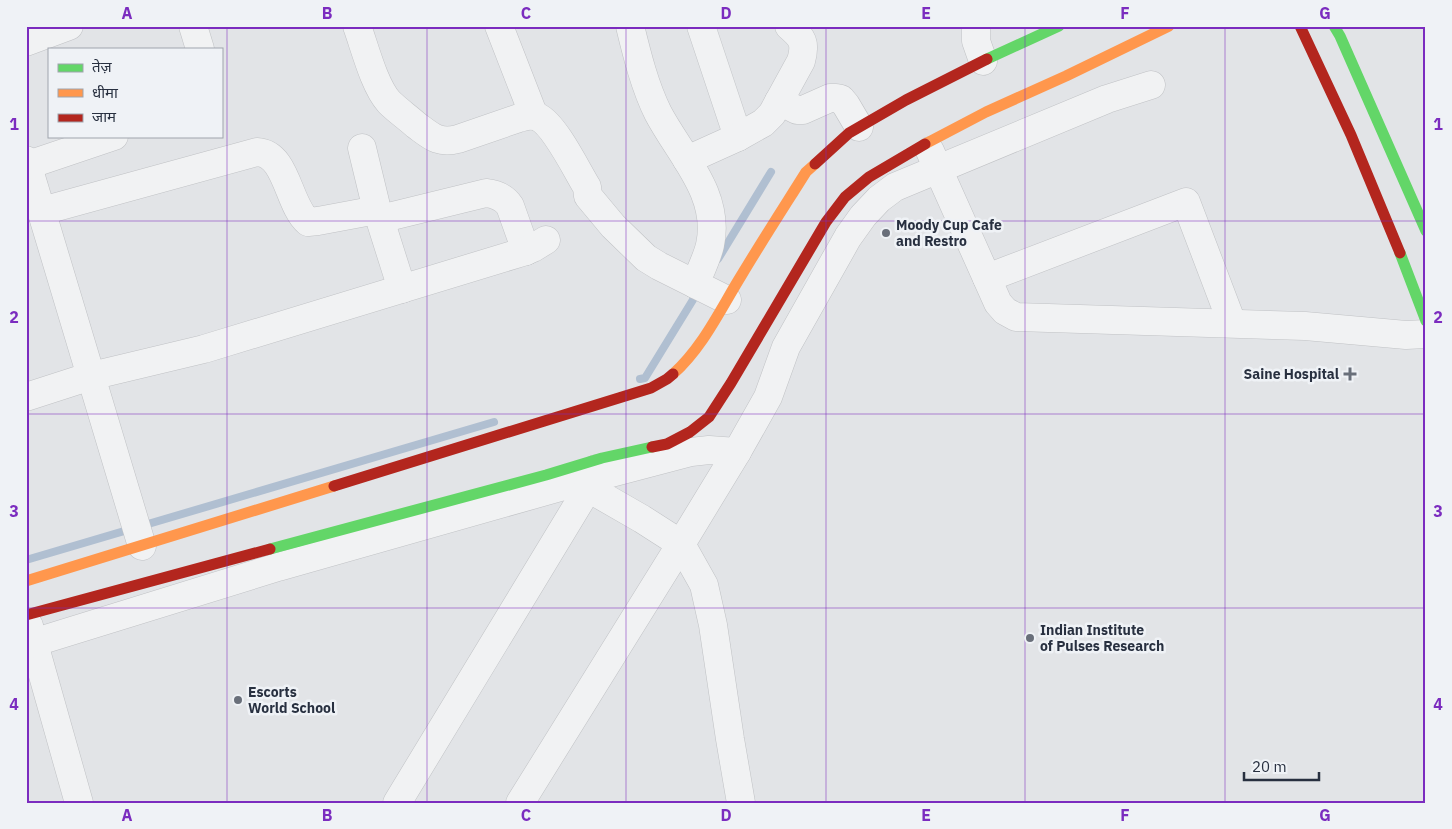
<svg xmlns="http://www.w3.org/2000/svg" width="1452" height="829" font-family="'IBM Plex Sans','Noto Sans Devanagari',sans-serif">
<rect width="100%" height="100%" fill="#e2e4e7"/>
<g fill="none" stroke-linecap="round" stroke-linejoin="round">
<!-- stream -->
<g stroke="#b0bfd1" stroke-width="8">
<path d="M718,259L771,172"/>
<path d="M640,379L645,378L699,290"/>
<path d="M26,560L494,422"/>
</g>
<defs>
<g id="street">
<path d="M193,26L200,49"/>
<path d="M357,26C365,48 374,85 389,102C397,110 407,117 416,125C431,136 438,144 458,139L519,118C526,116 532,114 538,117C555,125 577,171 587,187L588,196L613,226L646,258L659,266L727,300"/>
<path d="M499,26L534,116"/>
<path d="M630,26C637,55 645,87 658,113C680,155 721,194 710,245C707,258 700,272 695,284"/>
<path d="M701,26L738,137"/>
<path d="M976,26V41L983,61"/>
<path d="M26,42L69,26"/>
<path d="M779,101L797,110H803L830,98H836L841,99L846,105L859,127"/>
<path d="M362,148L377,210L402,289"/>
<path d="M930,151L998,303L1005,311L1016,317L1305,326L1406,335L1426,334"/>
<path d="M26,160L142,546"/>
<path d="M687,160L738,137L763,123L772,114L801,61C806,43 803,38 789,26"/>
<path d="M28,165L114,136"/>
<path d="M42,211L257,152C287,153 288,205 308,222L318,221L377,210"/>
<path d="M380,219L486,193C496,194 504,197 510,206L526,251"/>
<path d="M987,278L1186,202L1232,323"/>
<path d="M26,397L91,376L204,349L526,251L533,248L546,240"/>
<path d="M588,488L642,519L681,544L704,585L713,625L730,739L741,803"/>
<path d="M29,626L79,803"/>
<path d="M26,645L278,567L592,478L691,452L709,450L737,452"/>
<path d="M397,803L588,488L596,469"/>
<path d="M520,803L681,544L737,452L768,397L786,347L848,237L863,216L879,199L895,187L1107,99L1151,85"/>
</g>
</defs>
<!-- street casing -->
<use href="#street" stroke="#c0c2c5" stroke-width="29"/>
<!-- street -->
<use href="#street" stroke="#f1f2f3" stroke-width="28"/>
<!-- fast -->
<g stroke="#63d668" stroke-width="11">
<path d="M1334,26L1340,36L1426,231"/>
<path d="M987,59L1059,26"/>
<path d="M1400,253L1426,321"/>
<path d="M270,549L546,475L602,458L652,447"/>
</g>
<!-- slow -->
<g stroke="#ff974d" stroke-width="11">
<path d="M925,144L986,112L1066,76L1169,26"/>
<path d="M673,374C703,347 720,310 741,276C762,241 784,207 806,172L815,164"/>
<path d="M26,581L334,486"/>
</g>
<!-- jam -->
<g stroke="#b3261e" stroke-width="11">
<path d="M1300,26L1351,135L1400,253"/>
<path d="M815,164L849,133L906,100L987,59"/>
<path d="M652,447L667,444L690,432L709,417L731,383L826,222L845,197L869,177L925,144"/>
<path d="M334,486L651,388L667,379L673,374"/>
<path d="M26,615L270,549"/>
</g>
</g>
<!-- grid -->
<path fill="none" stroke="#7b2cbf" stroke-width="1" stroke-opacity="0.55" d="M227,26V803M427,26V803M626,26V803M826,26V803M1025,26V803M1225,26V803M26,221H1426M26,414H1426M26,608H1426"/>
<!-- markers -->
<g fill="#696f7a" stroke="#eff2f6" stroke-width="2">
<circle cx="886" cy="233" r="5"/>
<path d="M1347.5 366.5h5v5h5v5h-5v5h-5v-5h-5v-5h5z"/>
<circle cx="1030" cy="638" r="5"/>
<circle cx="238" cy="700" r="5"/>
</g>
<g text-anchor="middle" stroke-width="5" stroke-linejoin="round" paint-order="stroke">
<!-- poi labels -->
<g font-size="14" font-weight="bold" fill="#283040" stroke="#eff2f6" text-anchor="start">
<text x="896" y="230">Moody Cup Cafe<tspan x="896" dy="16">and Restro</tspan></text>
<text x="1339" y="379" text-anchor="end">Saine Hospital</text>
<text x="1040" y="635">Indian Institute<tspan x="1040" dy="16">of Pulses Research</tspan></text>
<text x="248" y="697">Escorts<tspan x="248" dy="16">World School</tspan></text>
</g>
</g>
<!-- border -->
<rect width="1452" height="829" fill="none" stroke="#eff2f6" stroke-width="55"/>
<!-- legend -->
<rect x="48" y="48" width="175" height="90" fill="#eff2f6" stroke="#9fa4ad"/>
<rect x="58" y="64" width="25" height="8" fill="#63d668" stroke="#9fa4ad"/>
<text x="92" y="72" font-size="15" fill="#283040">तेज़</text>
<rect x="58" y="89" width="25" height="8" fill="#ff974d" stroke="#9fa4ad"/>
<text x="92" y="98" font-size="15" fill="#283040">धीमा</text>
<rect x="58" y="114" width="25" height="8" fill="#b3261e" stroke="#9fa4ad"/>
<text x="92" y="122" font-size="15" fill="#283040">जाम</text>
<!-- scale -->
<path d="M1244 772v8h75v-8" fill="none" stroke="#283040" stroke-width="2.5"/>
<text x="1252" y="772" font-size="15" fill="#283040" stroke="#eff2f6" stroke-width="4" paint-order="stroke">20 m</text>
<rect x="28" y="28" width="1396" height="774" fill="none" stroke="#7b2cbf" stroke-width="2"/>
<g font-size="16" text-anchor="middle" font-weight="bold" fill="#7b2cbf">
<text x="127" y="19">A</text>
<text x="327" y="19">B</text>
<text x="526" y="19">C</text>
<text x="726" y="19">D</text>
<text x="926" y="19">E</text>
<text x="1125" y="19">F</text>
<text x="1325" y="19">G</text>
<text x="14" y="130">1</text>
<text x="1438" y="130">1</text>
<text x="14" y="323">2</text>
<text x="1438" y="323">2</text>
<text x="14" y="517">3</text>
<text x="1438" y="517">3</text>
<text x="14" y="710">4</text>
<text x="1438" y="710">4</text>
<text x="127" y="821">A</text>
<text x="327" y="821">B</text>
<text x="526" y="821">C</text>
<text x="726" y="821">D</text>
<text x="926" y="821">E</text>
<text x="1125" y="821">F</text>
<text x="1325" y="821">G</text>
</g>
</svg>
